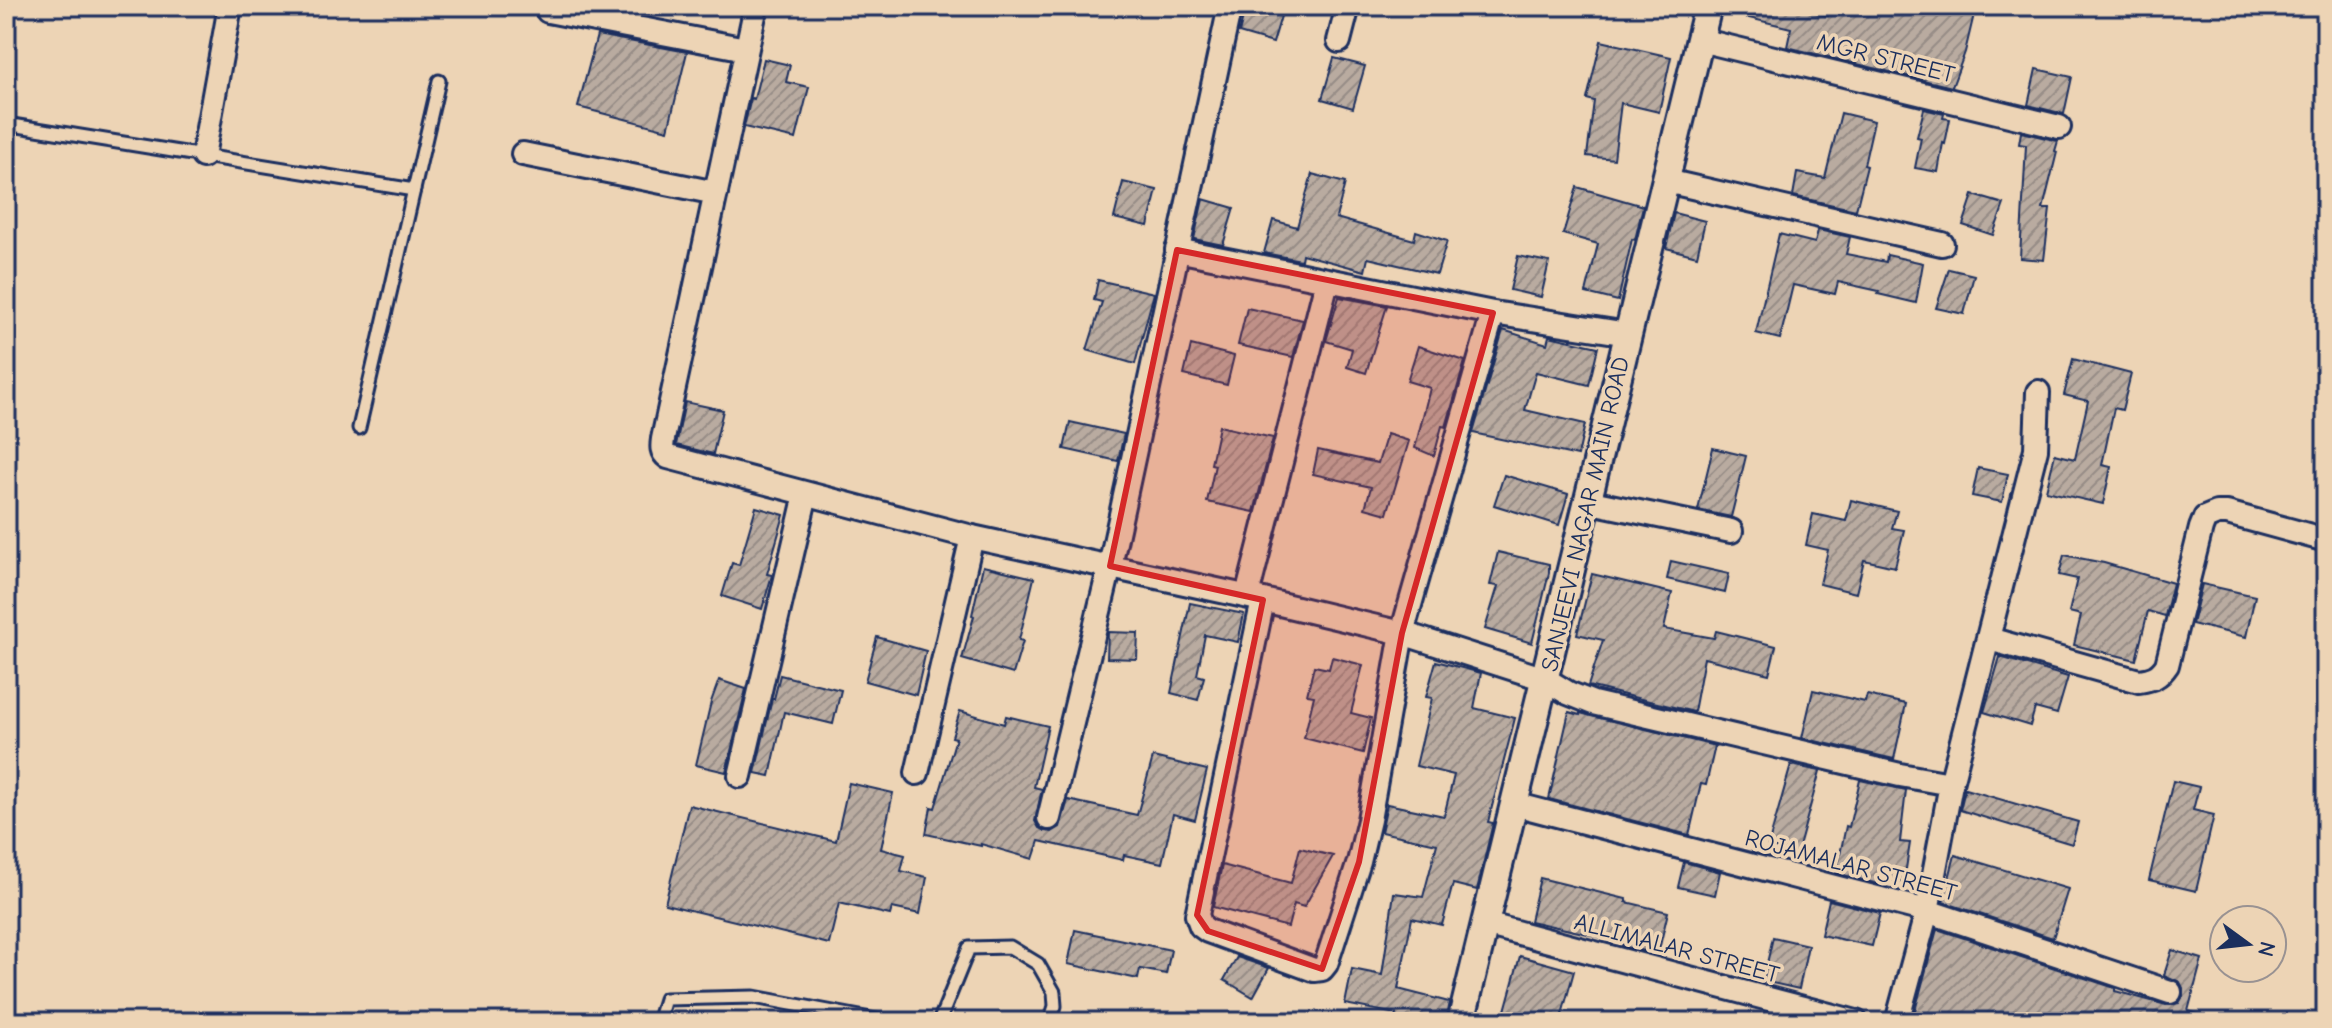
<svg xmlns="http://www.w3.org/2000/svg" width="2332" height="1028" font-family="'Comic Neue',sans-serif">
<defs>
<pattern id="building-hatch" width="6" height="6" patternUnits="userSpaceOnUse" patternTransform="scale(2)"><rect width="6" height="6" fill="#b9aba0"/><path d="M-1 1l2-2M0 6l6-6M5 7l2-2" fill="none" stroke="#968c86"/></pattern>
</defs>
<rect width="100%" height="100%" fill="#edd4b5"/>
<filter id="ink" filterUnits="userSpaceOnUse"><feTurbulence type="fractalNoise" baseFrequency=".0125" numOctaves="2"/><feDisplacementMap in="SourceGraphic" scale="16" xChannelSelector="R" yChannelSelector="G"/><feConvolveMatrix kernelMatrix="1 2 1 2 8 2 1 2 1" color-interpolation-filters="sRGB"/></filter>
<g filter="url(#ink)">
<!-- building -->
<g fill="url(#building-hatch)" stroke="#1b2f5e" stroke-width="2">
<path d="M604,6H654L651,16Z"/>
<path d="M1246,6H1284L1273,43L1239,33Z"/>
<path d="M1733,6H1787L1828,16L1831,6H1976L1965,52L1952,87L1787,47L1791,28L1732,14Z"/>
<path d="M597,35L687,52L668,130L578,107Z"/>
<path d="M1601,41L1671,57L1659,112L1621,103L1614,159L1587,156L1594,101L1587,99Z"/>
<path d="M1334,58L1365,66L1353,108L1322,99Z"/>
<path d="M764,59L790,65L786,82L809,87L796,139L744,127L751,98L754,99Z"/>
<path d="M2036,69L2072,77L2064,114L2028,105Z"/>
<path d="M1924,109L1944,114L1943,118L1950,119L1945,144L1943,143L1938,172L1915,168L1921,138L1917,137Z"/>
<path d="M1841,113L1874,121L1864,165L1867,166L1856,210L1793,196L1797,173L1825,178Z"/>
<path d="M2021,132L2058,141L2055,151L2057,152L2043,209H2050L2044,260L2020,258L2026,145L2019,144Z"/>
<path d="M1312,174L1345,183L1336,218L1414,240L1416,231L1447,241L1437,274L1368,258L1365,271L1302,254L1301,260L1264,253L1273,220L1297,227Z"/>
<path d="M1123,182L1157,190L1148,226L1114,218Z"/>
<path d="M1577,187L1643,206L1635,240L1632,239L1618,301L1586,293L1598,244L1563,234Z"/>
<path d="M1973,195L2004,204L1993,235L1963,225Z"/>
<path d="M1203,199L1234,208L1223,245L1194,239Z"/>
<path d="M1674,213L1705,221L1697,256L1666,248Z"/>
<path d="M1818,230L1850,237L1846,254L1886,262L1887,255L1923,263L1916,303L1878,294L1879,291L1838,282L1835,294L1793,285L1780,339L1756,333L1779,234L1815,243Z"/>
<path d="M1518,256L1549,262L1541,297L1510,290Z"/>
<path d="M1949,269L1974,275L1964,314L1936,308Z"/>
<path d="M1098,280L1154,293L1135,364L1087,350L1102,302L1094,300Z"/>
<path d="M1339,297L1387,306L1366,373L1347,367L1352,349L1326,341Z"/>
<path d="M1247,308L1303,320L1293,357L1238,345Z"/>
<path d="M1503,330L1547,344L1549,336L1598,347L1589,385L1536,372L1525,410L1585,424L1578,456L1473,433Z"/>
<path d="M1191,345L1234,356L1227,385L1184,375Z"/>
<path d="M1418,346L1465,361L1446,427L1442,426L1434,456L1415,448L1430,388L1407,381Z"/>
<path d="M2073,359L2131,374L2122,410L2114,408L2102,465L2111,467L2103,504L2046,491L2055,454L2075,459L2088,401L2064,395Z"/>
<path d="M685,402L723,410L713,454L676,445Z"/>
<path d="M1070,422L1124,434L1118,461L1064,449Z"/>
<path d="M1219,426L1273,438L1254,512L1207,502L1215,465L1211,464Z"/>
<path d="M1387,434L1409,441L1387,514L1365,508L1371,487L1313,474L1318,450L1378,463Z"/>
<path d="M1713,448L1746,456L1731,517L1698,510Z"/>
<path d="M1978,468L2008,474L2002,502L1972,496Z"/>
<path d="M1504,475L1568,494L1559,525L1494,505Z"/>
<path d="M1851,500L1897,511L1892,528L1904,530L1895,567L1864,560L1856,593L1820,584L1828,550L1806,545L1813,514L1846,521Z"/>
<path d="M756,507L784,515L767,574L772,575L762,609L722,596L732,563L739,565Z"/>
<path d="M1498,552L1549,564V573L1532,643L1485,629L1498,586L1490,585Z"/>
<path d="M2064,555L2104,563L2173,583L2165,616L2148,611L2136,660L2074,645L2081,615L2069,612L2077,579L2059,575Z"/>
<path d="M1671,561L1729,574L1725,593L1667,579Z"/>
<path d="M983,566L1034,578L1019,640L1023,641L1013,674L962,659L974,616L972,615Z"/>
<path d="M1592,574L1672,593L1664,629L1714,638L1716,631L1776,646L1769,674L1704,658L1694,712L1588,686L1603,640L1577,634Z"/>
<path d="M2202,584L2255,596L2246,637L2192,624Z"/>
<path d="M1190,603L1244,614L1238,642L1205,635L1197,675L1204,677L1198,700L1171,693Z"/>
<path d="M1108,632L1138,633L1137,659L1107,658Z"/>
<path d="M877,637L926,651L916,695L865,681Z"/>
<path d="M1332,657L1363,665L1351,713L1371,718L1363,753L1304,738L1314,696L1307,695L1314,666L1329,669Z"/>
<path d="M2000,657L2068,677L2057,714L2035,708L2030,726L1984,712Z"/>
<path d="M1436,661L1481,673L1474,708L1515,718L1488,822L1493,823L1477,890L1453,884L1442,925L1412,918L1398,989L1449,1002L1445,1022H1394L1396,1014L1345,1004L1352,969L1382,975L1394,893L1423,897L1437,844L1381,832L1387,804L1444,816L1454,775L1416,766L1432,698L1426,697Z"/>
<path d="M780,675L841,690L833,724L784,712L770,776L755,773L772,699H774Z"/>
<path d="M719,680L746,689L726,772L696,765L711,702Z"/>
<path d="M1813,690L1865,702L1867,695L1906,704L1894,759L1802,738Z"/>
<path d="M960,711L1004,724L1006,716L1048,726L1034,787L1042,789L1035,821L1039,828L1045,831L1052,832L1060,827L1068,800L1137,815L1153,757L1207,770L1195,820L1173,814L1162,863L1124,855L1123,860L1039,841L1033,859L981,844V846L926,834L931,807L935,808L956,738L952,737Z"/>
<path d="M1569,712L1580,715V713L1715,746L1706,785L1701,784L1689,835L1549,799Z"/>
<path d="M1791,765L1820,771L1797,854L1768,846Z"/>
<path d="M1860,780L1906,790L1900,842L1910,843L1904,882L1888,880L1886,886L1836,873L1846,826L1849,827Z"/>
<path d="M2173,781L2199,787L2193,810L2214,815L2196,891L2149,880Z"/>
<path d="M849,783L893,793L881,849L905,855L901,871L927,877L920,914L892,908L890,915L839,903L829,944L665,904L689,805L836,841Z"/>
<path d="M1965,789L2078,822L2072,844L1960,810Z"/>
<path d="M1300,848L1333,856L1304,907L1294,904L1288,927L1213,907L1222,865L1291,883Z"/>
<path d="M1955,855L2068,889L2053,938L1943,902Z"/>
<path d="M1684,862L1720,872L1715,895L1678,887Z"/>
<path d="M1540,878L1626,899V902L1668,912L1658,954L1622,946L1623,942L1530,921Z"/>
<path d="M1829,900L1880,913L1872,946L1821,935Z"/>
<path d="M1937,929L2115,988V991L2166,1005L2179,1003L2183,996V988L2180,982L2164,975L2172,950L2202,959L2188,1011L2205,1016L2204,1022H1912Z"/>
<path d="M1075,930L1171,950L1166,974L1140,969L1138,979L1068,964Z"/>
<path d="M1773,937L1808,945L1799,989L1763,981Z"/>
<path d="M1520,956L1574,971L1560,1022H1519L1503,1018Z"/>
<path d="M1237,957L1269,968L1253,997L1224,980Z"/>
</g>
<g fill="none" stroke-linecap="round" stroke-linejoin="round">
<defs>
<g id="service">
<path d="M6,124L414,190"/>
<path d="M359,428L439,81"/>
<path d="M658,1022L665,999L754,997L887,1022"/>
<path d="M939,1022L969,948L1010,947L1038,964L1054,992L1055,1006L1050,1022"/>
</g>
<g id="minor">
<path d="M756,6L663,439C662,446 661,452 668,457L972,537L1263,600L1402,633L1545,679L1568,693L1593,703L1900,775L1951,784"/>
<path d="M548,11L746,49"/>
<path d="M1700,40L2059,127"/>
<path d="M1339,41L1348,6"/>
<path d="M523,154L716,193"/>
<path d="M203,156L230,6"/>
<path d="M1666,181L1942,244"/>
<path d="M1177,250L1493,313L1628,334"/>
<path d="M1586,501L1731,531"/>
<path d="M1247,596L1327,281"/>
<path d="M1263,600L1197,915L1201,926L1208,931L1314,970L1322,969L1326,964L1359,862L1369,820L1402,633L1493,313"/>
<path d="M1989,639L2139,681C2153,679 2159,677 2167,665L2201,528L2205,518L2217,513H2227L2326,540"/>
<path d="M917,773L972,537"/>
<path d="M740,776L806,494"/>
<path d="M1514,804L1927,911L2170,992"/>
<path d="M1049,818L1110,566L1230,6"/>
<path d="M1485,924L1856,1022"/>
<path d="M1897,1022L1927,911L1951,784L2036,449L2038,392"/>
</g>
<path id="tertiary" d="M1461,1022L1708,6"/>
</defs>
<!-- service casing -->
<use href="#service" stroke="#1b2f5e" stroke-width="17"/>
<!-- minor casing -->
<use href="#minor" stroke="#1b2f5e" stroke-width="28"/>
<!-- tertiary casing -->
<use href="#tertiary" stroke="#1b2f5e" stroke-width="32"/>
<!-- service -->
<use href="#service" stroke="#edd4b5" stroke-width="11"/>
<!-- minor -->
<use href="#minor" stroke="#edd4b5" stroke-width="22"/>
<!-- tertiary -->
<use href="#tertiary" stroke="#edd4b5" stroke-width="26"/>
</g>
</g>
<!-- marked area -->
<path fill="#d62828" fill-opacity="0.2" stroke="#d62828" stroke-width="6" stroke-linejoin="round" d="M1177,250L1493,313L1402,633L1359,862L1322,969L1208,931L1197,915L1263,600L1110,566Z"/>
<g text-anchor="middle" stroke-width="7" stroke-linejoin="round" paint-order="stroke">
<!-- street labels -->
<g font-size="24" fill="#1b2f5e" stroke="#edd4b5">
<text transform="translate(1886 58) rotate(14)" y="8">MGR STREET</text>
<text transform="translate(1585 514) rotate(-77)" y="8">SANJEEVI NAGAR MAIN ROAD</text>
<text transform="translate(1851 865) rotate(15)" y="8">ROJAMALAR STREET</text>
<text transform="translate(1677 948) rotate(15)" y="8">ALLIMALAR STREET</text>
</g>
</g>
<!-- margin -->
<rect width="2332" height="1028" fill="none" stroke="#edd4b5" stroke-width="32"/>
<rect x="16" y="16" width="2300" height="996" fill="none" stroke="#1b2f5e" stroke-width="3" filter="url(#ink)"/>
<!-- north arrow -->
<g transform="translate(2248 944) rotate(105)"><circle r="38" fill="#edd4b5" stroke="#999292" stroke-width="2"/>
<path d="M0-6L14 30L0 20L-14 30Z" fill="#1b2f5e"/>
<text y="-12" font-size="22" font-weight="bold" text-anchor="middle" fill="#1b2f5e">N</text>
</g>
</svg>
